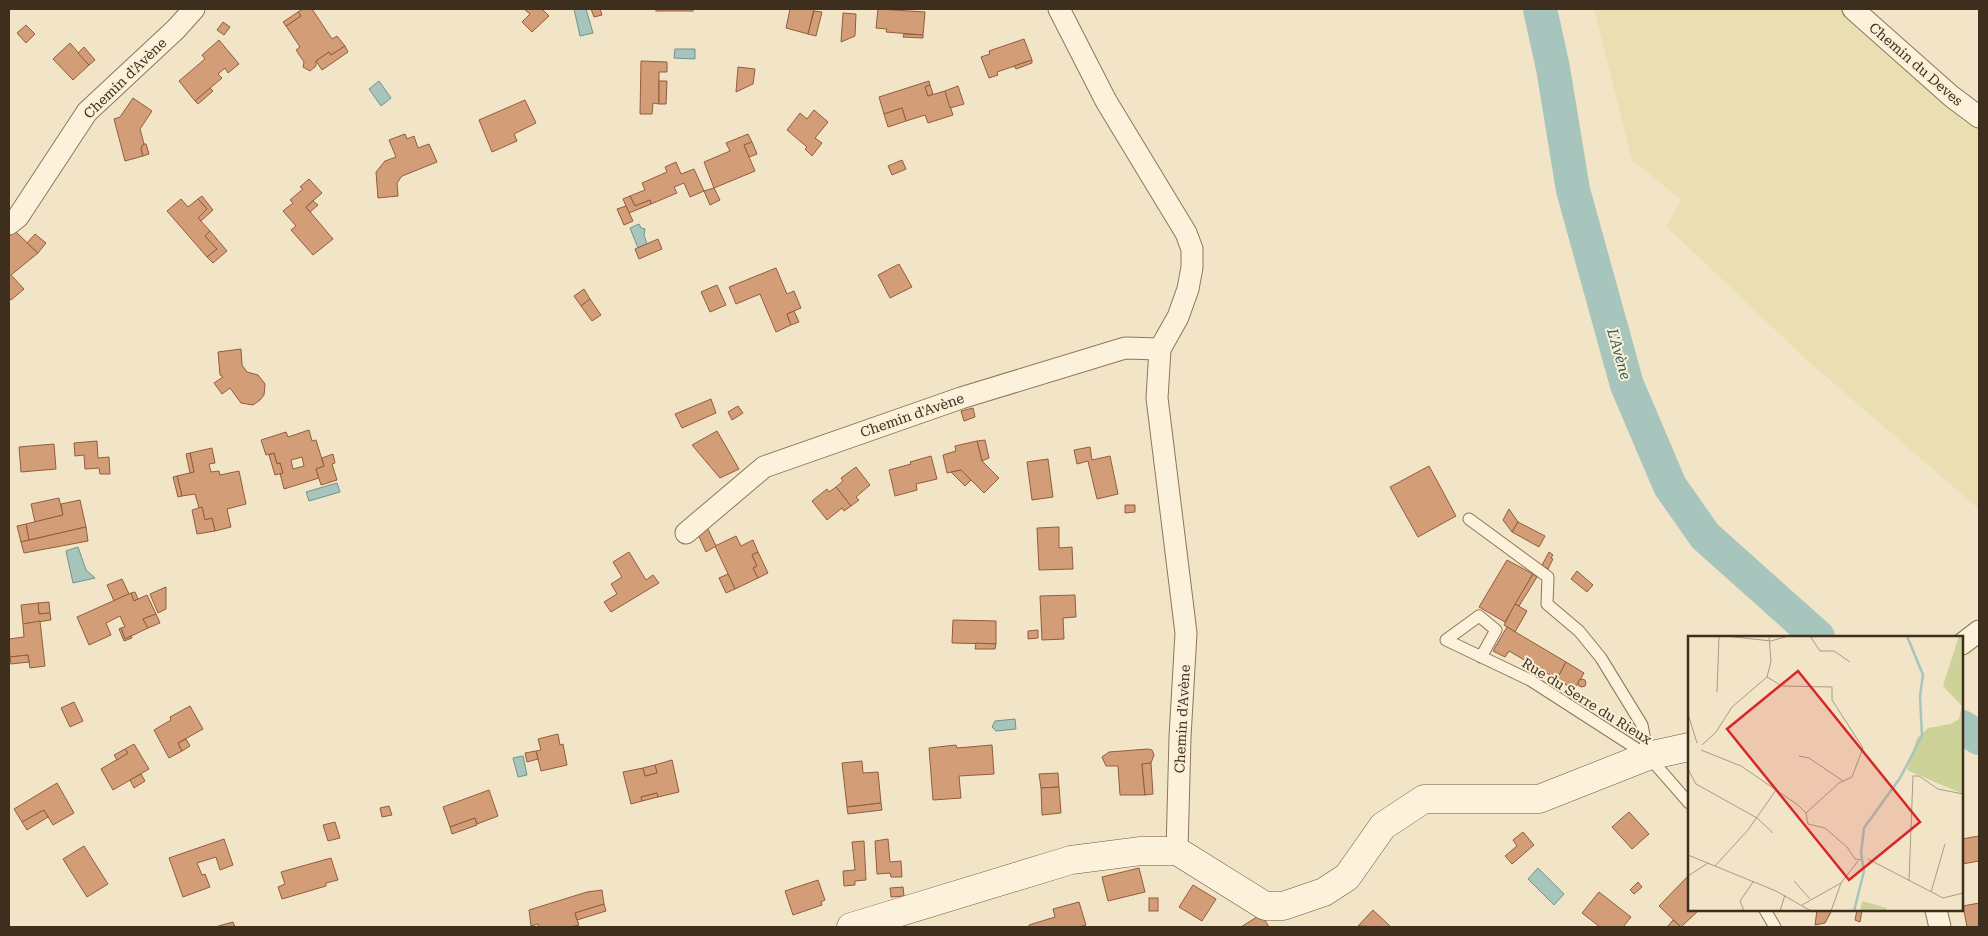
<svg xmlns="http://www.w3.org/2000/svg" width="1988" height="936" font-family="'Roboto Serif',serif">
<rect width="100%" height="100%" fill="#f2e4c6"/>
<!-- farmland -->
<path fill="#e9dfb2" d="M1594,9H1845L1963,121L1979,127V509L1809,362L1666,226L1682,200L1632,160Z"/>
<!-- water -->
<g fill="#a7c5bc" stroke="#6d958b">
<path d="M574,9H586L593,33L580,36Z"/>
<path d="M675,49H695V59L674,58Z"/>
<path d="M379,81L391,98L381,106L369,89Z"/>
<path d="M639,224L641,228L645,229L644,235L647,244L638,248L630,228Z"/>
<path d="M337,483L340,492L309,501L306,492Z"/>
<path d="M78,547L86,570L95,578L73,583L66,551Z"/>
<path d="M1015,719L1016,729L996,731L992,727L995,721Z"/>
<path d="M523,756L527,775L518,777L513,758Z"/>
<path d="M1538,868L1564,894L1554,905L1528,879Z"/>
</g>
<g fill="none" stroke-linecap="round" stroke-linejoin="round">
<!-- river -->
<g stroke="#a7c5bc" stroke-width="34">
<path d="M1540,9L1553,68L1573,190L1627,385L1670,486L1705,536L1818,637"/>
<path d="M1962,727L1979,738"/>
</g>
</g>
<!-- building -->
<g fill="#d39d78" stroke="#915d3d" fill-rule="evenodd">
<path d="M303,9H312L332,39L337,36L345,46L331,55L329,52L316,61V66L310,71L303,67L304,62L296,50L300,47L286,26L301,16L298,12Z"/>
<path d="M524,9H542L549,16L532,32L522,22L530,14Z"/>
<path d="M591,9H600L602,15L594,17Z"/>
<rect x="656" y="9" width="37" height="2"/>
<path d="M790,9H814L808,34L786,28Z"/>
<path d="M878,9L925,12L923,35L886,32L887,29L876,28Z"/>
<path d="M814,11L822,12L816,36L808,34Z"/>
<path d="M298,12L301,16L286,26L283,22Z"/>
<path d="M843,13L856,14L855,36L841,42Z"/>
<path d="M223,22L230,27L224,35L217,30Z"/>
<path d="M26,25L35,34L26,43L17,33Z"/>
<path d="M904,34L923,35V38L903,37Z"/>
<path d="M1024,39L1032,60L997,72L998,75L989,78L981,57L990,54L989,51Z"/>
<path d="M219,40L239,64L228,73L225,68L218,74L222,78L195,101L179,81L205,59L202,55Z"/>
<path d="M70,43L89,65L73,80L53,59Z"/>
<path d="M345,46L348,52L322,70L316,61L329,52L331,55Z"/>
<path d="M84,47L95,60L89,65L78,53Z"/>
<path d="M1032,60V63L1016,69L1014,66Z"/>
<path d="M641,61L667,62V72H659V104L653,103L652,114H640Z"/>
<path d="M738,67L755,69L753,84L736,92Z"/>
<path d="M659,81H667L666,104H659Z"/>
<path d="M929,81L930,85L925,87L928,96L945,91L953,115L928,123L925,115L906,121L902,108L884,114L879,97Z"/>
<path d="M930,85L933,94L928,96L925,87Z"/>
<path d="M958,86L964,104L950,108L945,91Z"/>
<path d="M210,88L213,91L198,104L195,101Z"/>
<path d="M133,98L152,111L140,129L144,144L141,148L143,156L125,161L114,119L120,117Z"/>
<path d="M525,100L536,123L514,134L517,141L492,152L479,120Z"/>
<path d="M902,108L906,121L888,127L884,114Z"/>
<path d="M814,110L828,122L815,138L822,143L812,156L805,149L807,147L787,130L800,113L807,119Z"/>
<path d="M405,134L407,139L414,136L418,148L429,144L437,162L402,176L397,183L398,196L378,198L376,172L385,161L396,157L389,140Z"/>
<path d="M748,134L752,142L744,145L755,171L714,188L704,162L730,151L726,143Z"/>
<path d="M752,142L757,154L749,157L744,145Z"/>
<path d="M144,144H146L149,154L143,156L141,148Z"/>
<path d="M902,160L906,169L892,175L888,166Z"/>
<path d="M676,162L681,174L694,169L704,191L690,197L684,183L674,187L677,193L651,204L650,200L635,206L630,196L645,190L642,183L667,172L665,167Z"/>
<path d="M309,179L322,193L306,207L333,239L313,255L291,230L296,226L283,211L293,203L290,200L303,189L300,187Z"/>
<path d="M714,188L720,200L710,205L704,191Z"/>
<path d="M202,196L213,210L201,221L198,218L207,209L198,199Z"/>
<path d="M630,196L635,206L650,200L651,204L629,213L623,199Z"/>
<path d="M181,199L188,207L198,199L207,209L198,218L210,231L205,236L217,249L207,257L167,211Z"/>
<path d="M313,201L318,205L310,212L306,207Z"/>
<path d="M626,206L633,221L624,225L617,209Z"/>
<path d="M210,231L227,251L213,263L207,257L217,249L205,236Z"/>
<path d="M16,232L38,253L11,275L24,289L11,300L9,298V236Z"/>
<path d="M35,234L46,243L38,253L27,243Z"/>
<path d="M658,239L662,249L639,259L635,249Z"/>
<path d="M899,264L912,287L890,298L878,275Z"/>
<path d="M776,268L787,294L794,291L801,308L787,314L791,325L776,332L760,294L736,304L729,287Z"/>
<path d="M717,285L726,305L710,312L701,292Z"/>
<path d="M584,289L590,299L581,306L574,296Z"/>
<path d="M590,299L601,315L592,321L581,306Z"/>
<path d="M794,311L799,322L791,325L787,314Z"/>
<path d="M241,349L242,365L247,372L258,375L265,384L264,395L260,400L253,405L241,403L230,388L222,394L214,383L223,377L220,375L218,352Z"/>
<path d="M711,399L716,413L682,428L675,414Z"/>
<path d="M738,406L743,413L732,420L728,412Z"/>
<path d="M973,408L975,417L964,421L961,411Z"/>
<path d="M309,430L312,441L316,440L324,466L316,469L319,478L284,489L280,473H283L280,463L277,464L274,453L266,455L261,440L286,432L288,437ZM302,457L304,466L293,469L291,460Z"/>
<path d="M717,431L739,469L720,478L692,445Z"/>
<path d="M985,440L989,458L982,461L977,441Z"/>
<path d="M97,441L98,458L109,457L110,474H100L99,468L85,469L84,455L75,456L74,443Z"/>
<path d="M977,441L982,461L999,478L984,493L961,470L947,473L943,455L956,451L955,446Z"/>
<path d="M54,444L56,469L21,472L19,447Z"/>
<path d="M1090,447L1092,460L1110,456L1118,494L1097,499L1088,461L1077,464L1074,450Z"/>
<path d="M212,448L215,463L209,464L211,472L219,471L220,475L239,471L246,504L227,509L231,527L215,531L212,518L205,520L202,507L199,508L195,494L182,496L177,476L194,472L190,453Z"/>
<path d="M190,453L194,472L190,473L186,454Z"/>
<path d="M274,453L277,464L280,463L283,473L275,475L269,455Z"/>
<path d="M333,454L335,463L332,464L337,480L321,485L316,469L324,466L322,458Z"/>
<path d="M931,456L937,479L916,484L917,490L895,496L889,470L911,464L910,462Z"/>
<path d="M1048,459L1053,497L1032,500L1027,462Z"/>
<path d="M1429,466L1456,516L1418,537L1390,487Z"/>
<path d="M856,467L870,485L856,497L859,500L851,506L836,487L843,481L841,478Z"/>
<path d="M961,470L971,480L965,486L951,472Z"/>
<path d="M177,476L182,496L178,497L173,477Z"/>
<path d="M836,487L851,506L844,511L842,508L827,520L812,501L827,489L829,492Z"/>
<path d="M59,498L63,515L35,522L31,504Z"/>
<path d="M80,500L86,527L29,540L26,524L63,515L61,504Z"/>
<path d="M1125,505H1135V512L1125,513Z"/>
<path d="M202,507L205,520L212,518L215,531L197,534L192,510Z"/>
<path d="M1509,509L1518,522L1512,532L1503,520Z"/>
<path d="M1518,522L1545,536L1539,547L1512,532Z"/>
<path d="M26,524L29,540L21,542L17,526Z"/>
<path d="M706,525L716,546L706,552L697,532Z"/>
<path d="M86,527L88,541L24,553L21,542Z"/>
<path d="M1059,527V548L1072,547L1073,569L1039,570L1037,528Z"/>
<path d="M736,536L741,546L753,540L758,552L752,555L757,566L753,568L758,578L735,589L715,546Z"/>
<path d="M629,552L646,580L653,575L659,583L611,612L604,602L617,594L611,584L622,577L613,562Z"/>
<path d="M758,552L768,573L758,578L753,568L757,566L752,555Z"/>
<path d="M1549,552L1553,555L1551,558L1553,559L1548,569L1542,565Z"/>
<path d="M1507,560L1533,574L1505,622L1479,607Z"/>
<path d="M1577,571L1593,585L1587,592L1571,579Z"/>
<path d="M728,574L735,589L726,593L719,578Z"/>
<path d="M1533,574L1537,577L1519,606L1515,604Z"/>
<path d="M122,579L129,594L114,601L107,585Z"/>
<path d="M166,587V609L158,613L150,594Z"/>
<path d="M135,592L138,599L134,601L131,593Z"/>
<path d="M131,593L134,601L147,595L156,614L143,619L148,628L125,639L121,628L125,627L120,616L106,623L111,635L89,645L77,617Z"/>
<path d="M1075,595L1076,617L1063,618L1064,639L1042,640L1040,596Z"/>
<path d="M49,602L50,613L39,614L38,603Z"/>
<path d="M38,603L39,614L50,613L51,620L23,624L21,605Z"/>
<path d="M1515,604L1527,611L1515,632L1504,625Z"/>
<path d="M156,614L160,623L148,628L143,619Z"/>
<path d="M953,620L996,621V644L952,643Z"/>
<path d="M40,621L45,666L30,668L28,655L10,657L9,639L24,637L23,624Z"/>
<path d="M1507,627L1566,662L1557,679L1509,651L1505,657L1493,651Z"/>
<path d="M121,628L125,639L131,636L132,638L124,641L119,629Z"/>
<path d="M1038,630V638L1028,639V631Z"/>
<path d="M976,643L996,644L995,649H975Z"/>
<path d="M28,655L29,662L11,664L10,657Z"/>
<path d="M1566,662L1584,673L1574,690L1557,679Z"/>
<circle cx="1582" cy="683" r="4"/>
<path d="M74,702L83,721L70,727L61,708Z"/>
<path d="M190,706L203,729L178,743L182,751L169,758L154,730L171,720L170,717Z"/>
<path d="M558,734L560,745L563,744L567,765L541,771L536,751L541,750L538,739Z"/>
<path d="M186,739L190,746L182,751L178,743Z"/>
<path d="M134,744L149,769L113,790L101,769L128,753L125,749Z"/>
<path d="M956,745L957,748L992,745L994,774L959,776L961,798L933,800L929,748Z"/>
<path d="M125,749L128,753L117,760L114,755Z"/>
<path d="M1148,749L1152,750L1154,755L1151,763L1142,764L1145,795H1120L1118,766H1106L1102,757L1109,752Z"/>
<path d="M536,751L538,759L527,762L525,753Z"/>
<path d="M672,760L679,792L658,797L657,793L641,797L642,801L631,804L623,772L643,768L645,776L657,773L655,765Z"/>
<path d="M862,761L863,773L878,772L881,803L847,807L842,763Z"/>
<path d="M1151,763L1153,794L1145,795L1142,764Z"/>
<path d="M655,765L657,773L645,776L643,768Z"/>
<path d="M1058,773L1059,787L1041,788L1039,774Z"/>
<path d="M141,774L145,781L134,788L130,780Z"/>
<path d="M57,783L74,813L53,825L44,810L22,822L14,809Z"/>
<path d="M1059,787L1061,813L1042,815L1041,788Z"/>
<path d="M489,790L498,816L477,824L475,818L450,827L443,807Z"/>
<path d="M657,793L658,797L642,801L641,797Z"/>
<path d="M881,803L882,810L848,814L847,807Z"/>
<path d="M389,806L392,815L382,817L380,808Z"/>
<path d="M44,810L48,817L27,830L22,822Z"/>
<path d="M1629,812L1649,834L1632,849L1612,827Z"/>
<path d="M475,818L477,825L452,834L450,827Z"/>
<path d="M335,822L340,838L328,841L323,825Z"/>
<path d="M1523,832L1534,845L1512,864L1505,856L1517,846L1513,840Z"/>
<path d="M1979,836V861L1962,864V839Z"/>
<path d="M224,839L233,865L220,870L216,857L197,863L202,875L205,874L210,887L183,897L169,858Z"/>
<path d="M888,839L890,862L901,861L902,877H891L890,873L877,874L875,841Z"/>
<path d="M864,841L866,880L855,881V885L844,886L843,871L855,870L852,842Z"/>
<path d="M84,846L108,884L87,897L63,859Z"/>
<path d="M331,858L338,880L326,883V886L282,899L278,887L285,884L281,872Z"/>
<path d="M1139,868L1145,892L1108,901L1102,877Z"/>
<path d="M1689,875V910H1699L1681,927L1659,906Z"/>
<path d="M818,880L825,900L821,902L822,905L793,915L785,891Z"/>
<path d="M1638,882L1642,887L1634,894L1630,890Z"/>
<path d="M1193,885L1216,899L1202,921L1179,907Z"/>
<path d="M903,887L904,896L891,897L890,888Z"/>
<path d="M602,890L604,904L575,913L579,925L570,927H539L538,924L531,926L529,910L587,892Z"/>
<path d="M1599,892L1631,917L1623,927H1600L1582,913Z"/>
<rect x="1149" y="898" width="9" height="13"/>
<path d="M1079,902L1086,925L1079,927H1029V925L1055,917L1053,909Z"/>
<path d="M1979,903V927H1967L1963,906Z"/>
<path d="M604,904L606,911L577,920L575,913Z"/>
<path d="M1373,910L1391,927L1358,926Z"/>
<path d="M1817,910H1832L1825,923L1815,925Z"/>
<path d="M1857,910H1862L1860,922L1855,920Z"/>
<path d="M1261,914L1269,927H1241L1260,915Z"/>
<path d="M1673,920L1681,927H1669L1668,926Z"/>
<path d="M233,922L235,927H215Z"/>
</g>
<g fill="none" stroke-linecap="round" stroke-linejoin="round">
<defs>
<g id="lane">
<path d="M1469,519L1548,577L1547,604L1579,631L1601,658L1642,725L1648,756"/>
<path d="M1481,657L1496,630L1479,616L1446,640L1530,680L1648,756L1689,803"/>
<path d="M1765,910L1775,927"/>
</g>
<g id="street">
<path d="M1059,9L1106,101L1186,233L1192,249V267L1188,289L1178,317L1160,349L1157,398L1186,633L1180,737L1177,851"/>
<path d="M1853,9L1951,96L1979,117"/>
<path d="M9,224L18,217L87,112L176,29L194,9"/>
<path d="M686,533L764,467L961,398L1125,348L1160,349"/>
<path d="M1962,644L1979,631"/>
<path d="M1936,910L1940,927"/>
</g>
<path id="secondary" d="M851,927L1071,860L1141,851H1177L1265,906H1283L1324,892L1347,877L1383,826L1424,799H1539L1648,756L1689,747"/>
</defs>
<!-- lane casing -->
<use href="#lane" stroke="#907659" stroke-width="13"/>
<!-- street casing -->
<use href="#street" stroke="#907659" stroke-width="23"/>
<!-- secondary casing -->
<use href="#secondary" stroke="#72563c" stroke-width="29"/>
<!-- lane -->
<use href="#lane" stroke="#fcf1da" stroke-width="11"/>
<!-- street -->
<use href="#street" stroke="#fcf1da" stroke-width="21"/>
<!-- secondary -->
<use href="#secondary" stroke="#fcf1da" stroke-width="28"/>
</g>
<g text-anchor="middle" stroke-width="4" stroke-linejoin="round" paint-order="stroke">
<!-- street labels -->
<g font-size="14" fill="#3e2e1e" stroke="#f9eed6">
<text transform="translate(1916 64) rotate(41)" y="5">Chemin du Deves</text>
<text transform="translate(125 78) rotate(-44)" y="5">Chemin d'Avène</text>
<text transform="translate(912 415) rotate(-19)" y="5">Chemin d'Avène</text>
<text transform="translate(1587 701) rotate(32)" y="5">Rue du Serre du Rieux</text>
<text transform="translate(1182 719) rotate(-87)" y="5">Chemin d'Avène</text>
</g>
<!-- water labels -->
<g font-size="15" font-style="italic" fill="#2c5f5c" stroke="#f9eed6">
<text transform="translate(1619 354) rotate(74)" y="5">L'Avène</text>
</g>
</g>
<!-- overview -->
<g transform="translate(1688 636)">
<rect width="275" height="275" fill="#f2e4c6"/>
<path d="M271,0H275V158L219,134L229,102L240,92L263,88L271,83L274,70L255,50ZM174,265L199,272L198,275H172Z" fill="#ccd298"/>
<path fill="none" stroke="#a7c5bc" stroke-width="2.5" d="M166,275L176,235L173,217L176,192L212,142L234,100L232,60L235,39L219,0"/>
<path fill="none" stroke="#aa9b83" stroke-width="1" d="M38,0L83,5L100,0M122,0L132,15H146L162,26M79,41L94,50L144,51V64L175,112L164,141L151,147L118,177M29,56L31,0M0,78L9,107M14,109L28,96L44,71L79,41L83,25L81,0M13,114L53,130L110,169L118,177L120,188L137,192L159,211L167,223L173,224M111,120L121,122L155,145M0,133L8,148L69,182L85,197M0,219L88,255L123,275M180,223L255,262L275,257M27,230L60,194L88,154M0,240L20,227M106,245L122,263M221,245L225,140H231L250,153L275,158M243,256L257,208M114,269L153,247M56,275L52,265L65,246M92,275L97,259M143,275L153,247L170,225"/>
<path fill="#d62828" fill-opacity="0.15" stroke="#d62828" stroke-width="2.5" d="M110,35L232,186L161,244L39,93Z"/>
<rect width="275" height="275" fill="none" stroke="#3e2e1e" stroke-width="2.5"/>
</g>
<!-- border -->
<rect width="1988" height="936" fill="none" stroke="#3e2e1e" stroke-width="20"/>
</svg>
